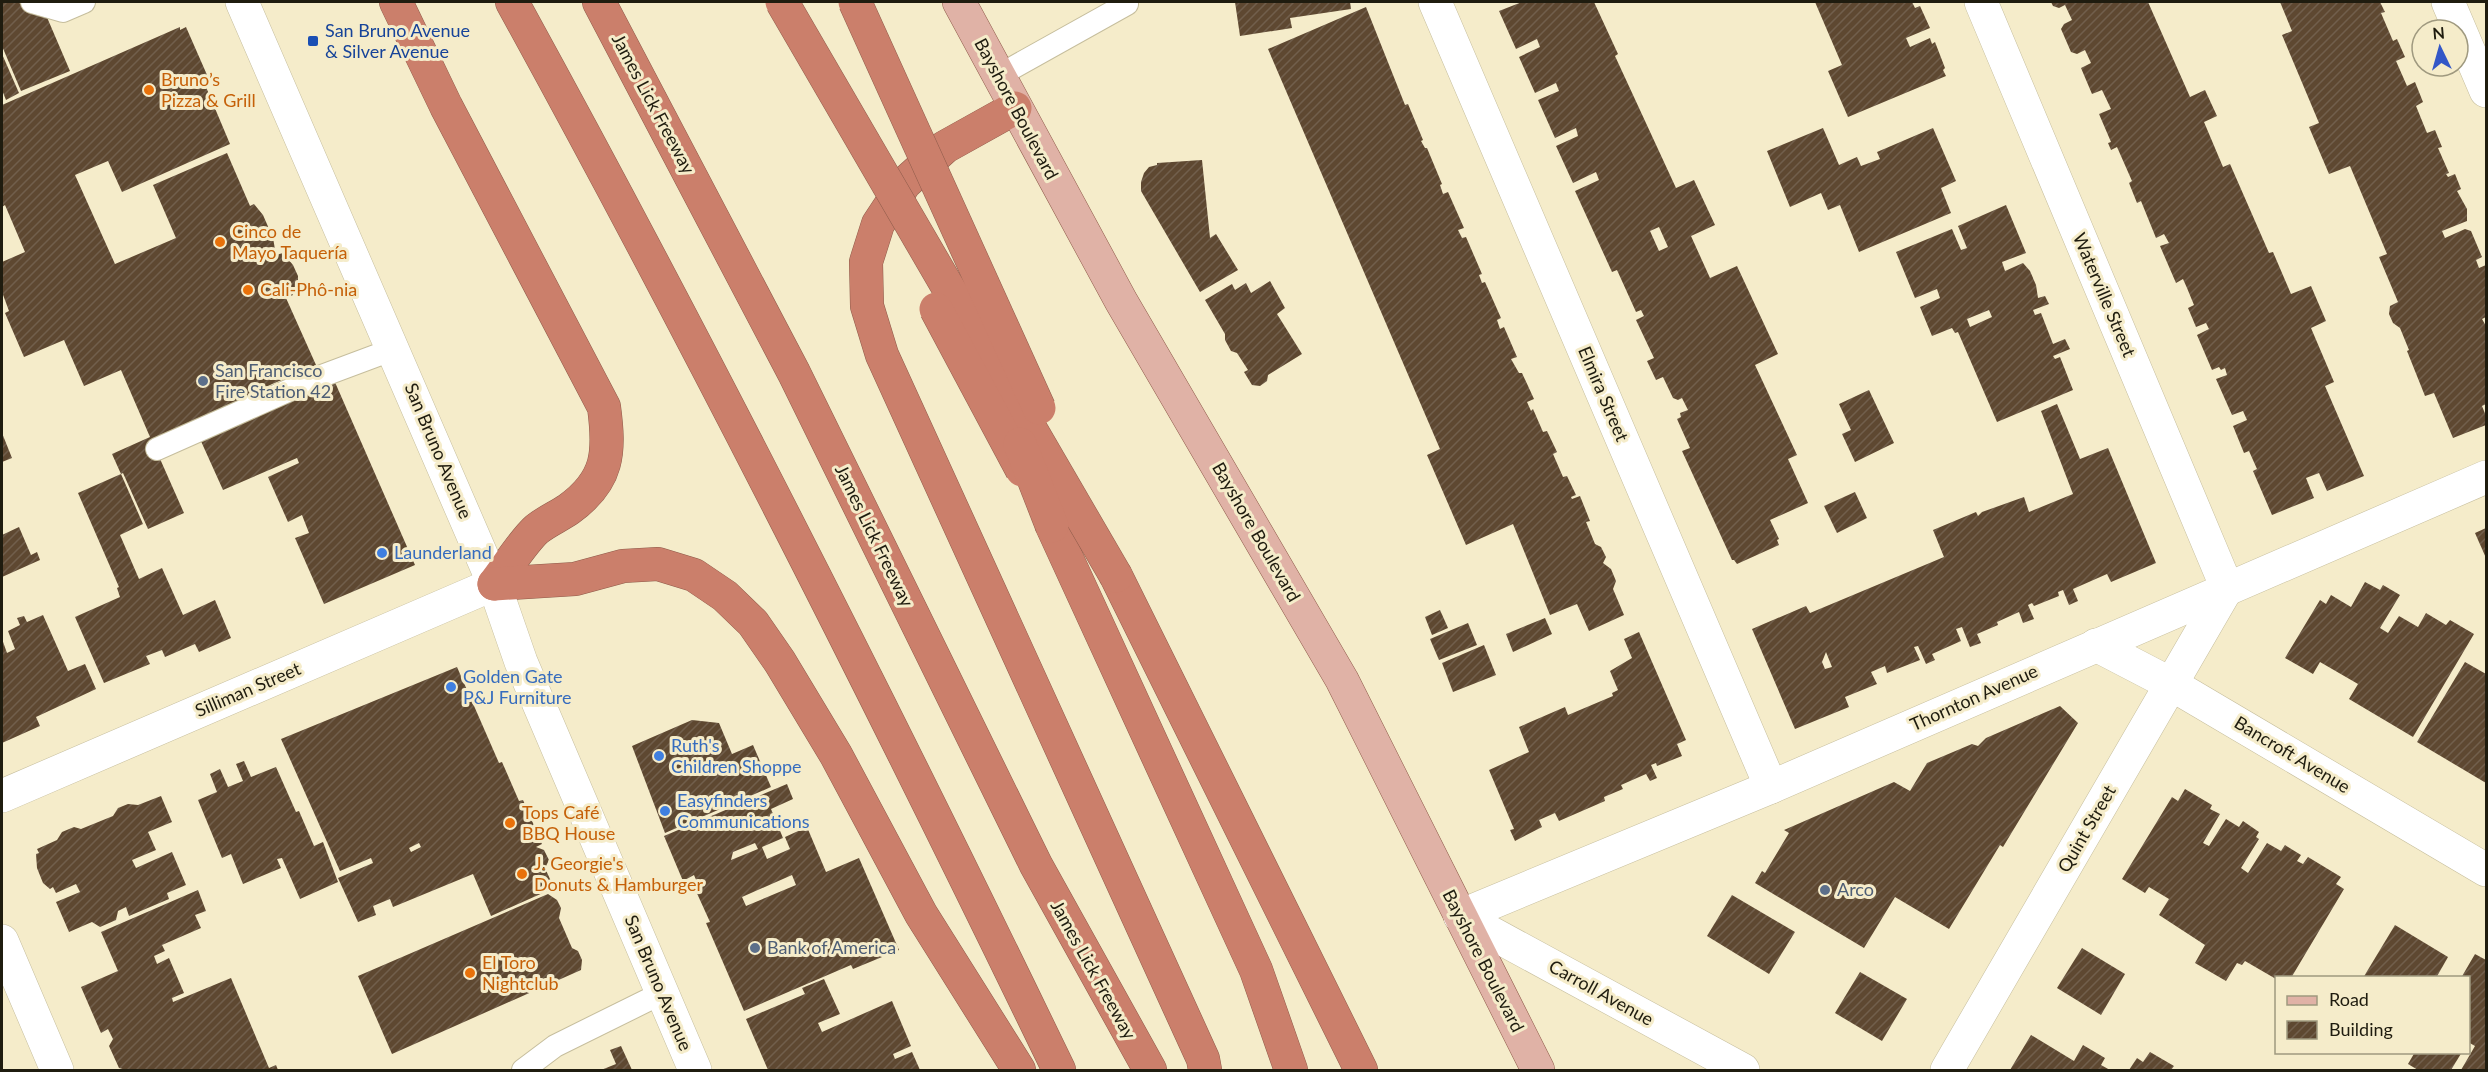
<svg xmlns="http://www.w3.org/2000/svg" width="2488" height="1072" font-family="Lato,sans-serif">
<defs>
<pattern id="building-hatch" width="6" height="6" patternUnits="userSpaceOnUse" patternTransform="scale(1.5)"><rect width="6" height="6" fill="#5e4831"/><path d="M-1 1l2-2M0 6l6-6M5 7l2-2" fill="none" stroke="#715f4c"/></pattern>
</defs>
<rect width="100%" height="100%" fill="#f5ecca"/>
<!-- building -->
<g fill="url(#building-hatch)" fill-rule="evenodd">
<path d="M2,2H18L32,13L46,15L70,71L21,91L2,46Z"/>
<path d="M1235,2H1350L1351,9L1290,18L1292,28L1240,36Z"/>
<path d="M1522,2H1594L1618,54L1615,56L1676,188L1694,180L1715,225L1691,236L1710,278L1737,266L1778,354L1755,365L1797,455L1788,459L1808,503L1770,520L1779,539L1777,540L1779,545L1737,564L1734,560H1732L1682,451L1690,448L1677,419L1681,417L1680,413L1688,410L1682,398L1678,400L1673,398L1663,377L1656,380L1647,361L1654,358L1636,320L1644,316L1641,310L1636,312L1617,270L1612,272L1575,191L1599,180L1596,172L1573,183L1556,146L1578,136L1576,128L1555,138L1538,100L1559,91L1556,83L1535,93L1519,57L1540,47L1537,39L1516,49L1499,11ZM1659,227L1668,247L1659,251L1650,231Z"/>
<path d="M1815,2H1912L1915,8L1920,6L1930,28L1906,38L1910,47L1930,38L1932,44L1935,42L1945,68L1943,70L1946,76L1848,117L1828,71L1842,65Z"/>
<path d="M2051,2H2148L2190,97L2205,90L2217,116L2204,122L2223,167L2230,164L2269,253L2273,252L2291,294L2311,286L2326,321L2311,328L2334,382L2325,386L2364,476L2327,491L2319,473L2306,478L2314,498L2272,515L2253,471L2257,469L2249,451L2244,453L2233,426L2247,420L2243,411L2232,415L2216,379L2227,375L2225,368L2221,370L2219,367L2212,370L2197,335L2209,329L2206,323L2196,327L2188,308L2194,305L2187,288L2183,279L2176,283L2160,246L2169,243L2164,234L2156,238L2141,201L2137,203L2129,183L2132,181L2117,147L2111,150L2108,143L2111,142L2099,114L2111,109L2102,90L2092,94L2081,68L2091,63L2085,50L2077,54L2071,52L2061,29L2064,24L2072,20L2065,5L2059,8L2053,6Z"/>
<path d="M2280,2H2380L2385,12L2381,13L2393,41L2397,39L2405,57L2396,61L2407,86L2415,82L2423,102L2416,106L2427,133L2435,130L2442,147L2438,148L2449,173L2446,174L2448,177L2455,174L2461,189L2457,191L2467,209V221L2442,231L2445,238L2465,229L2471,231L2482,257L2476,260L2479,268L2486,265V317L2482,319L2486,326V404L2482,406L2486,416V425L2453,438L2434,393L2425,396L2407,351L2409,350L2400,328L2393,323L2389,314L2390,306L2398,302L2379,257L2387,254L2350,166L2329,174L2309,127L2319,123L2282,35L2292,31Z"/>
<path d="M1366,7L1405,105L1408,104L1423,140L1421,141L1425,148H1427L1442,184L1440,185L1443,194L1448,192L1464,228L1458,230L1462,238L1466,237L1482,274L1479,275L1482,283L1485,282L1501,318L1497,320L1500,329L1504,327L1517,357L1511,359L1519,373H1522L1534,399L1527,402L1531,411L1533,409L1543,432L1547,431L1557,452L1553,454L1563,477L1567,476L1576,495L1571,497L1572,499L1580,496L1590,521L1586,522L1595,544L1601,547L1606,557L1603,563L1611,569L1616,581L1613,589L1624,615L1589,631L1577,604L1550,615L1513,524L1466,545L1427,455L1440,449L1268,49Z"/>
<path d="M180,27V30L186,27L211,84L206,87L230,144L122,192L108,161L75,175L115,264L176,238L153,185L227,153L250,206L254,204L263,215L273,238L276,255L283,253L293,265L298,276V288L292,291L293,295L286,298L316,365L254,392L258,402L153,443L184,513L148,529L123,473L121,474L112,454L150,437L121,370L84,386L64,340L24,357L5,313L9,311L2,292V262L25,252L5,205L2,207V105Z"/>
<path d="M2,54L19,93L6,100L2,90Z"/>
<path d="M1823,128L1839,165L1857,157L1861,166L1880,159L1877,152L1933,128L1956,181L1941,188L1951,213L1859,252L1840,205L1828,210L1821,193L1790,207L1767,151Z"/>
<path d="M1202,160L1210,238L1216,234L1238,270L1200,292L1141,191V182L1144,173L1149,167L1157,165V163Z"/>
<path d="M2006,205L2026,253L2002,262L2005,271L2023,263L2030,271L2036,285L2038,298L2045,296L2049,304L2033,310L2035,315L2041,313L2053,344L2065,339L2070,349L2053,356L2055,359L2060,357L2073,390L1997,422L1958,332L1955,333L1952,328L1932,336L1920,307L1940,298L1937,289L1915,298L1896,252L1952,229L1961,250L1967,248L1958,226ZM1989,310L1992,317L1970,327L1967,319Z"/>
<path d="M1270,281L1285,308L1277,314L1302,354L1268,375L1267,381L1260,386L1252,385L1244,372L1248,370L1237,353L1231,351L1225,340V334L1205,300L1232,284L1235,290L1246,283L1251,293Z"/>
<path d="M334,380L415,565L324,604L295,538L309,533L302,515L288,522L268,477L299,463L297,458L223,490L200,439Z"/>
<path d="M1869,390L1894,443L1855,462L1842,434L1851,430L1839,404Z"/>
<path d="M2057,404L2080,459L2108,448L2156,563L2111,582L2107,574L2073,589L2078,601L2069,605L2063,590L2058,592L2059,596L2034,606L2032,603L2028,605L2034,619L2023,623L2019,612L1997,622L1998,625L1977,634L1981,643L1970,647L1962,627L1956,629L1961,641L1932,654L1935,660L1926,664L1918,646L1914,647L1920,660L1887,673L1885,666L1871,672L1877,684L1845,697L1849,707L1795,729L1752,629L1806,606L1810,613L1944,557L1933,530L1976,512L1978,516L1982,512L2024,497L2029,512L2073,494L2041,411ZM1826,652L1832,667L1825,669L1822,662Z"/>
<path d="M2,433L12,458L2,462Z"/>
<path d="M121,474L143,524L120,535L139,579L162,568L183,615L215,600L231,638L199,652L195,644L165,657L162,650L146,656L150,664L104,683L75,617L120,597L117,588L119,587L78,493Z"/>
<path d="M1855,492L1867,518L1837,533L1824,506Z"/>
<path d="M19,527L31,555L37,552L40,560L2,577V535Z"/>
<path d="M2486,528V558L2475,533Z"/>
<path d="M2365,582L2380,590L2383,585L2400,595L2380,628L2388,633L2399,616L2418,627L2426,613L2446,625L2450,620L2474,634L2413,737L2349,699L2358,684L2320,662L2313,674L2285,658L2320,600L2326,604L2331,595L2351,607Z"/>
<path d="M1440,610L1448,628L1432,635L1425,617Z"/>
<path d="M43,615L68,671L85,664L96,689L36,717L40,726L2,743V639L7,653L15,649L8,631L20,625L17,618L24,616L27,622Z"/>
<path d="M1545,618L1552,634L1513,652L1506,634Z"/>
<path d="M1468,623L1477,645L1439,660L1430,639Z"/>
<path d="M1639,632L1686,740L1677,744L1682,756L1657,766L1656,763L1651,765L1657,778L1650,781L1646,774L1621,785L1623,789L1604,797L1605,801L1559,821L1555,813L1539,820L1542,827L1515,841L1510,830L1514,829L1489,770L1529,752L1519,727L1565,707L1568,715L1613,696L1612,693L1618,690L1610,671L1632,658L1624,639Z"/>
<path d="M1484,645L1496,675L1453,692L1442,663Z"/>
<path d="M2465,662L2486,674V783L2417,742Z"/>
<path d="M457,667L499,763L502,762L519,801L523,800L542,844L536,847L544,850L549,860L545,868L554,888L491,916L473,874L393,907L390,899L373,906L376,915L358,922L338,878L373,863L371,858L340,871L281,739ZM419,843L421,847L411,852L409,848Z"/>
<path d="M2060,706L2078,723L2003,847L2000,845L1949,929L1895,897L1864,948L1755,883L1762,871L1765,873L1789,833L1784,830L1894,782L1910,791L1927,763L1972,744L1978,746L1986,738Z"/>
<path d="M692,720L719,723L732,754L753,745L771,787L665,833L632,746Z"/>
<path d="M244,761L251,777L276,767L296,812L299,811L314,846L323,842L338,882L300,899L282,858L277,859L281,868L243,884L231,854L222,858L198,800L217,792L210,774L220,769L228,787L243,781L236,764Z"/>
<path d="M787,784L793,799L771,809L783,838L762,847L767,859L790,849L785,837L807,827L826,872L859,858L899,950L853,969L851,965L744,1011L706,923L710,922L695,889L699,887L694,875L683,881L664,836ZM755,843L758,849L731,860L733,852ZM792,875L796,885L746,906L742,897Z"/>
<path d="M2185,789L2212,805L2210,809L2220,814L2203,843L2209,846L2226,819L2239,827L2243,821L2259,832L2256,837L2259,839L2241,868L2248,873L2267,843L2281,851L2285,845L2301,855L2297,861L2303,864L2308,857L2341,877L2336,884L2344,889L2291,978L2276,979L2245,961L2242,965L2237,963L2226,981L2195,963L2205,945L2159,915L2169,899L2149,887L2145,893L2122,879L2172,797L2178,801Z"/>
<path d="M161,796L172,822L148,832L156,850L132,860L136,868L172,852L186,885L167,893L169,899L129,916L126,907L118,911L116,920L100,927L92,922L69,932L56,902L80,892L76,884L56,893L53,887L50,889L43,883L37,868L36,854L39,853L37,849L57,840L62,832L74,827L81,829L113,816L118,808L128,804L138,805Z"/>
<path d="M198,890L206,911L195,915L201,928L162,945L165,951L154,956L157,964L169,958L184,993L172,998L173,1002L231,978L269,1068L276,1065L278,1070H126L119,1068L109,1046L113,1039L108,1029L101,1033L81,987L118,971L101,932Z"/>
<path d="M548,894L557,900L561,908L559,918L572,948L578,951L582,960L581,970L392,1054L358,976Z"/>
<path d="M1732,895L1795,932L1769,974L1707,936Z"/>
<path d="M2395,925L2448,957L2436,978H2363Z"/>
<path d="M2082,948L2125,974L2101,1015L2057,988Z"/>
<path d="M2475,954L2486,960V1070H2461L2475,1046L2468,1042V978H2461Z"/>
<path d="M1860,972L1907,999L1882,1041L1835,1013Z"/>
<path d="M824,979L840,1014L818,1023L822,1032L892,1001L911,1046L893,1054L895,1059L912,1052L920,1070H768L746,1019L805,994L802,988Z"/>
<path d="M2031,1035L2074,1061L2083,1045L2105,1058L2101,1065L2110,1070H2010Z"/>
<path d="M621,1046L632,1070H601L616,1064L610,1050Z"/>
<path d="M2150,1052L2174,1066L2171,1070H2129L2137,1058L2143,1062Z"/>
<path d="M2415,1052H2462L2451,1070H2418L2408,1064Z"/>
</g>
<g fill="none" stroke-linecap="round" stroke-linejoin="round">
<defs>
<g id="service">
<path d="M32,2L63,11L84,2"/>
<path d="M998,76L1127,4L1126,2"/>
<path d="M157,449L319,377L394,349"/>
<path d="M523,1070L555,1046L662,993"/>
</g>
<g id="minor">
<path d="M1435,2L1771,787"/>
<path d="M2448,2L2486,91"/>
<path d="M2096,645L2171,684L2486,870"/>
<path d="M2,796L494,584"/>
<path d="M1460,916L1771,787L2486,477"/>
<path d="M1460,916L1743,1070"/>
<path d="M2,941L57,1070"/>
<path d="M1947,1070L2227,588L1981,2"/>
</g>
<path id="secondary" d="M242,2L494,584L521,662L695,1070"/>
<path id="primary" d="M959,2L1121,301L1342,680L1538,1070"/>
<g id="motorway">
<path d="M396,2L446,106L604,407C610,452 609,480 569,509C559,516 547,521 537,529C524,540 506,569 494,584"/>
<path d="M512,2C705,353 885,710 1059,1070"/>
<path d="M599,2L794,373L1036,865L1150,1070"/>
<path d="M1015,108L945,147L905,183L878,224L866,262L867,306L882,355L1203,1059L1205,1070"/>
<path d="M1052,526L1256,970L1291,1070"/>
<path d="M1116,576L1361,1070"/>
<path d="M494,584L575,579L623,566L658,564L694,575L725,596L753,623L780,662L836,755L921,914L1019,1070"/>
</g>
</defs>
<!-- service casing -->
<use href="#service" stroke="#c6be9d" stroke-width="24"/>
<!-- minor casing -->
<use href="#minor" stroke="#c6be9d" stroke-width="34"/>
<!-- secondary casing -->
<use href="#secondary" stroke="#c6be9d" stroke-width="34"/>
<!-- primary casing -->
<use href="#primary" stroke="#8f5c4b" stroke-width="34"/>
<!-- motorway casing -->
<use href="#motorway" stroke="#8f5c4b" stroke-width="34"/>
<!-- service -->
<use href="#service" stroke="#fff" stroke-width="22"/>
<!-- minor -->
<use href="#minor" stroke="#fff" stroke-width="33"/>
<!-- secondary -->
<use href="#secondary" stroke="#fff" stroke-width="33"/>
<!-- primary -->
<use href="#primary" stroke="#e0b2a6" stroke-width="33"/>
<!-- motorway -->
<use href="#motorway" stroke="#cb7f6b" stroke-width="33"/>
<defs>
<g id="motorway-bridge">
<path d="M782,2L1116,576"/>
<path d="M855,2L1039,408"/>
<path d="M936,309L1022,470"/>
<path d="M1020,444L1052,526"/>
</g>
</defs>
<!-- motorway-bridge casing -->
<use href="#motorway-bridge" stroke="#8f5c4b" stroke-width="34" stroke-linecap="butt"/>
<!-- motorway-bridge -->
<use href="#motorway-bridge" stroke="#cb7f6b" stroke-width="33"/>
</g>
<!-- markers -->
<rect fill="#1a4fb4" stroke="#f5ecca" stroke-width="2" x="307" y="35" width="12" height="12" rx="3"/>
<g fill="#e8710a" stroke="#f5ecca" stroke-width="2">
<circle cx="149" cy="90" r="6"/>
<circle cx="220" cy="242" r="6"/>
<circle cx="248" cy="290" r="6"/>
<circle cx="510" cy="823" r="6"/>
<circle cx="522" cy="874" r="6"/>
<circle cx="470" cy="973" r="6"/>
</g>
<g fill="#5c6f8a" stroke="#f5ecca" stroke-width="2">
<circle cx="203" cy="381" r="6"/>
<circle cx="1825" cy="890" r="6"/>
<circle cx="755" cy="948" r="6"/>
</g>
<g fill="#3f7fe0" stroke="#f5ecca" stroke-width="2">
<circle cx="382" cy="553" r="6"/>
<circle cx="451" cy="687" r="6"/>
<circle cx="659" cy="756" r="6"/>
<circle cx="665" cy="811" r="6"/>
</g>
<g text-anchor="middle" stroke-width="6" stroke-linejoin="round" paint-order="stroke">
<!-- transit labels -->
<g font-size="18" fill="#164399" stroke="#f5ecca" text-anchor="start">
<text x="325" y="37">San Bruno Avenue<tspan x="325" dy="21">&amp; Silver Avenue</tspan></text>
</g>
<!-- food labels -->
<g font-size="18" fill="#c56008" stroke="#f5ecca" text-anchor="start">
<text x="161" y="86">Bruno’s<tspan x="161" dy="21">Pizza &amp; Grill</tspan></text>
<text x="232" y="238">Cinco de<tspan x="232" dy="21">Mayo Taquería</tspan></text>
<text x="260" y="296">Cali-Phô-nia</text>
<text x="522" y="819">Tops Café<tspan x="522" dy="21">BBQ House</tspan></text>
<text x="534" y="870">J. Georgie's<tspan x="534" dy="21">Donuts &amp; Hamburger</tspan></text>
<text x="482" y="969">El Toro<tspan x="482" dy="21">Nightclub</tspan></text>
</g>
<!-- street labels -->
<g font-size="18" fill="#1f1c0f" stroke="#f5ecca">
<text transform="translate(653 104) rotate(62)" y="6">James Lick Freeway</text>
<text transform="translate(1016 109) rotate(62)" y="6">Bayshore Boulevard</text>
<text transform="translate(2104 295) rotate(67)" y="6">Waterville Street</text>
<text transform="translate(1603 394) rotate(67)" y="6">Elmira Street</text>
<text transform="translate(438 451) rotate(67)" y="6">San Bruno Avenue</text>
<text transform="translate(1256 532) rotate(60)" y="6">Bayshore Boulevard</text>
<text transform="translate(874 536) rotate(64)" y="6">James Lick Freeway</text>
<text transform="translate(248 690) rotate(-23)" y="6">Silliman Street</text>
<text transform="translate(1974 698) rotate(-24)" y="6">Thornton Avenue</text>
<text transform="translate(2292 755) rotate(31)" y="6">Bancroft Avenue</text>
<text transform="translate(2087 829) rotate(-60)" y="6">Quint Street</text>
<text transform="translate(1483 961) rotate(63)" y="6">Bayshore Boulevard</text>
<text transform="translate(1093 970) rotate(61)" y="6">James Lick Freeway</text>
<text transform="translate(658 983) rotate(67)" y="6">San Bruno Avenue</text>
<text transform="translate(1601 993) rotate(29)" y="6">Carroll Avenue</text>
</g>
<!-- service labels -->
<g font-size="18" fill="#4e5e75" stroke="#f5ecca" text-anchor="start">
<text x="215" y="377">San Francisco<tspan x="215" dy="21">Fire Station 42</tspan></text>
<text x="1837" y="896">Arco</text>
<text x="767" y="954">Bank of America</text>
</g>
<!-- shop labels -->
<g font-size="18" fill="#366cbe" stroke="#f5ecca" text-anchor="start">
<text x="394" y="559">Launderland</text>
<text x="463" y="683">Golden Gate<tspan x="463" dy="21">P&amp;J Furniture</tspan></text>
<text x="671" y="752">Ruth's<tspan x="671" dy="21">Children Shoppe</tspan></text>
<text x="677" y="807">Easyfinders<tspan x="677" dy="21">Communications</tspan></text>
</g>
</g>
<!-- border -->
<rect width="2488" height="1072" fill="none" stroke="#1f1c0f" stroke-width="6"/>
<!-- legend -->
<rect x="2275" y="976" width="195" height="78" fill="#f5ecca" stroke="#9f997f" stroke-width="1.5"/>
<rect x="2287" y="996" width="30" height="9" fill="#e0b2a6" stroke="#9f997f" stroke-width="1.5"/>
<text x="2329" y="1006" font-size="18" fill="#1f1c0f">Road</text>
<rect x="2287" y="1021" width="30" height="18" fill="url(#building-hatch)" stroke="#9f997f" stroke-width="1.5"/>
<text x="2329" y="1036" font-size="18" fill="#1f1c0f">Building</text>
<!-- north arrow -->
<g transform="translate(2440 48) rotate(355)"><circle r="28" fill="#f5ecca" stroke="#9f997f" stroke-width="1.5"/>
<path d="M0-4.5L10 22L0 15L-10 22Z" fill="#3357c7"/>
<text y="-9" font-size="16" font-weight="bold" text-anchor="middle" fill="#1f1c0f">N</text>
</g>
</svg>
